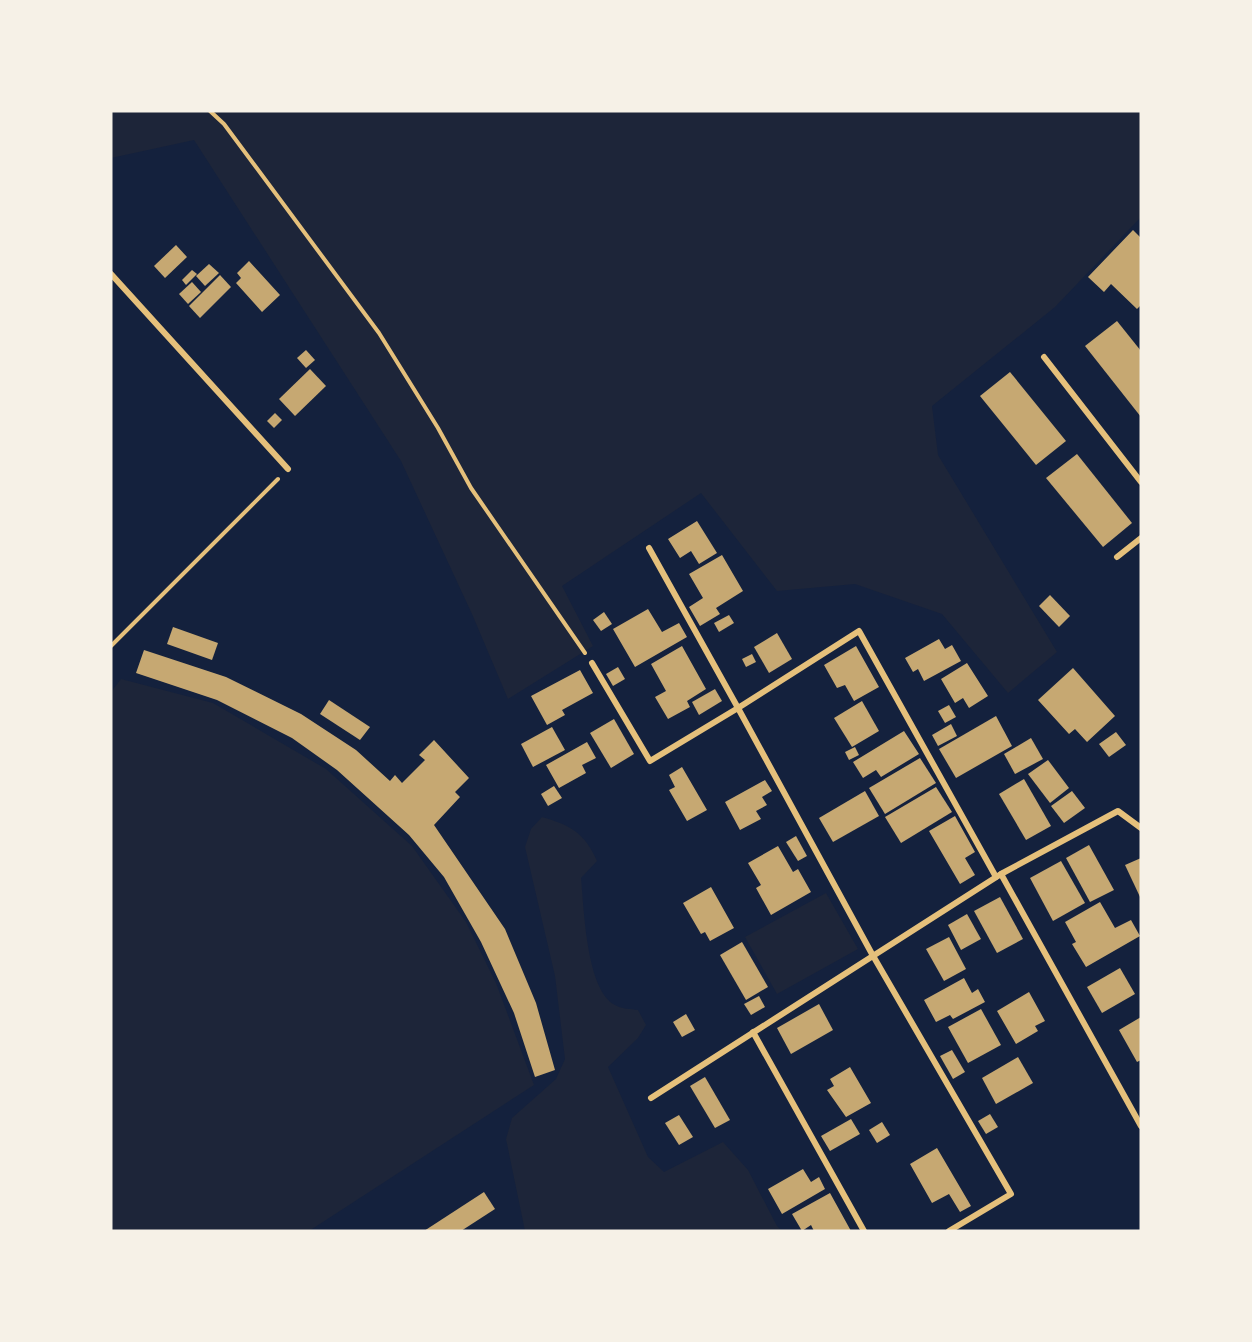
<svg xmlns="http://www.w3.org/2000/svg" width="1252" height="1342" font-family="Mulish,sans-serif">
<rect width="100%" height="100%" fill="#14213d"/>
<!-- green -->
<g fill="#1d2539">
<path d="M111,111H1141V217L1055,307L932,406L938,455L1057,652L1008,693L942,614L855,584L777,591L701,493L562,586L593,646L508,699L472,614L401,461L194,140L111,158Z"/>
<path d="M121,679L213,703L326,769L412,846L466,922L496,983L534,1085L309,1231H111V692Z"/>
<path d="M542,817C570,825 585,833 597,861L581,878C584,907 586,990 615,1005C621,1009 631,1009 638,1010L646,1025L638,1038L608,1067L648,1157L664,1172L723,1142L748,1170L777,1226L782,1231H525L506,1139L512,1118L556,1079L565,1059L555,976L525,847L531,829Z"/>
<path d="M826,893L858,949L777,994L745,937Z"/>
</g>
<!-- building -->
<g fill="#c6a872">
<path d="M1133,230L1141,238V305L1137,309L1111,284L1104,292L1088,277Z"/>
<path d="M176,245L187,257L165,278L154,266Z"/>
<path d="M249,261L280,295L262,312L236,283L241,278L237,273Z"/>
<path d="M209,264L219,273L205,286L196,276Z"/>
<path d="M192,270L197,274L186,285L182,280Z"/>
<path d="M220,275L231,287L200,318L189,306Z"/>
<path d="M192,282L201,292L188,304L179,294Z"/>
<path d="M1117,321L1141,351V417L1085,346Z"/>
<path d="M306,350L315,360L306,368L297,358Z"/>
<path d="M310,369L326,386L295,416L279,399Z"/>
<path d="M1010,372L1066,441L1036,465L980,396Z"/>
<path d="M275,413L282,420L274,428L267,421Z"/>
<path d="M1077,454L1132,523L1103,547L1046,478Z"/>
<path d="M697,521L717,553L699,564L691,551L680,558L668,539Z"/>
<path d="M722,555L743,591L716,608L720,614L700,626L689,607L703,598L689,574Z"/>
<path d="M1050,595L1070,616L1059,627L1039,606Z"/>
<path d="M648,609L662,632L679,623L687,637L635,667L613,629Z"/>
<path d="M604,612L612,624L601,631L593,620Z"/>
<path d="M729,615L734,623L719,632L714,623Z"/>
<path d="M173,627L218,643L212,660L167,644Z"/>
<path d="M777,633L792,659L769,673L754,647Z"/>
<path d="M939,639L945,649L952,645L961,661L924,681L918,669L913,672L905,658Z"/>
<path d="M682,646L706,689L687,701L690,707L668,719L655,697L666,691L651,664Z"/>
<path d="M856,646L879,687L854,701L845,685L837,688L824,665Z"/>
<path d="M144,650L226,677L301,714L356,750L390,781L395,775L402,783L425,760L419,755L434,740L469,778L455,792L460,797L434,825L505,929L536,1003L555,1070L535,1077L514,1013L481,942L444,877L409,835L337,770L292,738L217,700L136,673Z"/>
<path d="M752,654L756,662L746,667L742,659Z"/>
<path d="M967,663L988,696L969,708L963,698L955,703L941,679Z"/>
<path d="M618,667L625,679L613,686L606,674Z"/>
<path d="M1073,668L1115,716L1087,742L1075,729L1069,734L1038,700Z"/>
<path d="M580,670L593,693L562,710L565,715L547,725L531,696Z"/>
<path d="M715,689L722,701L699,715L692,702Z"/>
<path d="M329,700L370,727L360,740L320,714Z"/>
<path d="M862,701L879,731L852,747L834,718Z"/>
<path d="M949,705L956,717L945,723L938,711Z"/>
<path d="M996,716L1012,746L956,778L939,749Z"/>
<path d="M614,719L634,754L611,768L590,733Z"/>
<path d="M951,724L957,736L938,746L932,735Z"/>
<path d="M552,727L565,750L533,767L521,744Z"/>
<path d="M904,731L919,754L881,777L876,770L863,778L853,762Z"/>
<path d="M1116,732L1126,745L1109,757L1099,744Z"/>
<path d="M1031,738L1043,759L1015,774L1004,754Z"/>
<path d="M587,742L596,758L582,765L586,773L559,788L546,765Z"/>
<path d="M855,747L859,755L849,760L845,752Z"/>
<path d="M920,758L936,783L885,814L869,788Z"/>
<path d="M1048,760L1069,788L1050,803L1028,774Z"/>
<path d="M682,767L707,810L687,821L669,790L675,787L669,775Z"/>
<path d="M1024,779L1051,826L1026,840L999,794Z"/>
<path d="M765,780L772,791L762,797L767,805L756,811L761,819L740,830L725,802Z"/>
<path d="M554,786L562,798L548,806L541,794Z"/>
<path d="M936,787L952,812L901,843L885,817Z"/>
<path d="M865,791L879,816L833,842L819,818Z"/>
<path d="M1072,791L1085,808L1064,823L1051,806Z"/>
<path d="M955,816L975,852L965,858L975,875L960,884L929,831Z"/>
<path d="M796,836L807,856L798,861L786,842Z"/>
<path d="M1089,845L1114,890L1090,902L1066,858Z"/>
<path d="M778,846L793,872L798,869L811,892L771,915L756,888L761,885L748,863Z"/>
<path d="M1141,858V899L1125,865Z"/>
<path d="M1061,861L1085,903L1053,921L1030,878Z"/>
<path d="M711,887L734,928L710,941L705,932L701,934L683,903Z"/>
<path d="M1000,897L1023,939L997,953L974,911Z"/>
<path d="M1100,902L1115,928L1131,920L1140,936L1086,967L1072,944L1076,942L1065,922Z"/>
<path d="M967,914L981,939L961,950L948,925Z"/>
<path d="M949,937L966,969L944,981L926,949Z"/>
<path d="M742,942L768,987L746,1000L720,955Z"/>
<path d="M1120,968L1135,994L1102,1013L1087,987Z"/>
<path d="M964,978L972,993L978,989L985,1002L953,1019L950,1015L936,1022L924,1000Z"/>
<path d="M1029,992L1045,1021L1035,1026L1038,1031L1016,1044L997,1011Z"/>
<path d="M759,996L765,1007L751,1015L744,1004Z"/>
<path d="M819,1004L833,1030L791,1054L777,1028Z"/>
<path d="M981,1009L1001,1045L968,1063L948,1027Z"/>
<path d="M686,1014L695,1030L682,1037L673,1022Z"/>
<path d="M1141,1017V1060L1137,1062L1119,1030Z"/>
<path d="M952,1050L965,1072L953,1079L940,1056Z"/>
<path d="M1018,1057L1033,1083L996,1104L982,1078Z"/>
<path d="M850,1067L871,1103L846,1117L827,1090L834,1086L830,1079Z"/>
<path d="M705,1077L730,1120L715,1128L690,1086Z"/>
<path d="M990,1114L998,1127L986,1134L978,1121Z"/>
<path d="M679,1115L693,1137L679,1145L665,1123Z"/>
<path d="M851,1119L860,1134L830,1151L821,1136Z"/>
<path d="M882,1122L890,1135L877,1143L869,1130Z"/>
<path d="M937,1148L971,1206L960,1212L949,1194L932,1203L910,1164Z"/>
<path d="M803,1169L811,1182L819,1177L825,1189L782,1214L768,1189Z"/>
<path d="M484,1192L495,1209L461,1231H424Z"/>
<path d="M830,1193L851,1231H814L811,1225L802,1231L792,1214Z"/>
</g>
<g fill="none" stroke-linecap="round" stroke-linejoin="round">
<!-- path -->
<g stroke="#e5c07b" stroke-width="4">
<path d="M210,111L224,124L379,333L438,428L471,488L585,653"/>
<path d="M111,646L278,479"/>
</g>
<!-- minor -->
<g stroke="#e5c07b" stroke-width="6">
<path d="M111,274L288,469"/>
<path d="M1044,357L1141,482"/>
<path d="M649,548L738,708L859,631L996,877"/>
<path d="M1117,557L1141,538"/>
<path d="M592,663L650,761L738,708L872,954L1011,1194L949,1231"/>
<path d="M1001,874L1141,1126"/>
<path d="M753,1032L864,1231"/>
<path d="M651,1098L1001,874L1118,811L1141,828"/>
</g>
</g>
<!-- border -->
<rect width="1252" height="1342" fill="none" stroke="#f6f1e7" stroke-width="225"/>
</svg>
